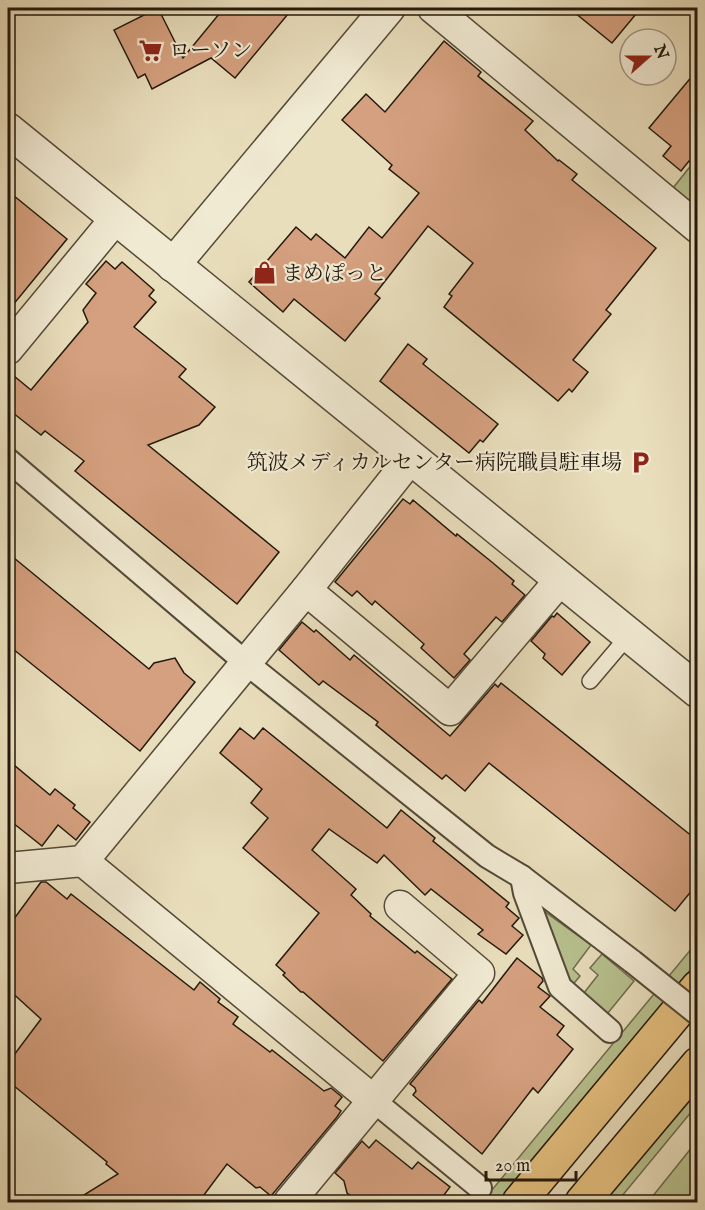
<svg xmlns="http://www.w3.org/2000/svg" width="705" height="1210" font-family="'IM FELL English','Noto Serif JP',serif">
<rect width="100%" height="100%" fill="#e9debc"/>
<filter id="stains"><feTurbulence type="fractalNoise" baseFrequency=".00333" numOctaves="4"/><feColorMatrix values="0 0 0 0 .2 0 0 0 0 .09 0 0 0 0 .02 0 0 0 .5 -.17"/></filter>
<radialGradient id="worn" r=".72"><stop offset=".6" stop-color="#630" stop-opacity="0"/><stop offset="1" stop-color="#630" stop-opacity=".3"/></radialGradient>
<!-- green -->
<g fill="#b8c18f" stroke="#6e6d4e" stroke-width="1.5">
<path d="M697,158V209L673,188Z"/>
<path d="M534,904L591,945L573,969L580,976L570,988Z"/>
<path d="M697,942V962L499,1202H482Z"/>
<path d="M602,954L634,981L603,1019L580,998L598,975L590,968Z"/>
<path d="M697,1086V1105L617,1202H601Z"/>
<path d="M697,1141V1202H648Z"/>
</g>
<!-- building -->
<g fill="#d5a07f" stroke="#23190c" stroke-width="1.5">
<path d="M158,8L183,58L224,8H293L235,78L211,58L152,89L145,74L138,78L114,30Z"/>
<path d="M569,8H641L612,43Z"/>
<path d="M444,41L481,72L478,76L533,121L525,130L558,161L559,160L577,174L572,180L656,248L606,310L611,314L573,360L588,372L572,392L569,389L558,401L444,307L452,296L449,294L473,263L428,226L375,294L380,298L345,341L294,299L283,312L249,282L296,227L311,240L316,234L345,258L369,227L382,238L419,193L389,169L392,165L342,120L366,94L385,112Z"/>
<path d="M698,69V168L689,161L681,171L663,156L671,146L649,128Z"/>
<path d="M8,191L67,239L8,311Z"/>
<path d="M106,261L115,269L122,262L154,290L149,296L156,302L134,327L186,369L179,377L215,407L199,425L148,445L279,552L237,604L75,471L84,461L45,431L41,435L8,409V371L31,390L88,322L83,310L96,293L86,284Z"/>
<path d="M408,344L427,359L423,364L498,424L483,442L480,440L469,453L380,381Z"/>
<path d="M403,499L410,504L413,500L456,536L457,534L493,563L514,581L512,584L525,595L502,622L496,617L464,654L470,660L454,678L421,648L424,644L375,601L372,605L357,591L352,596L335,582Z"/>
<path d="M8,553L149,669L154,663L175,658L184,673L195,682L140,751L8,645Z"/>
<path d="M557,613L590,642L562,675L543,658L545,654L531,641L552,616L554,617Z"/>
<path d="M302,622L314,632L316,630L350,660L354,655L450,736L495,684L498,687L501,683L698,841V883L675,911L489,763L465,791L446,775L442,779L376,725L378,722L323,681L319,685L279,650Z"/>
<path d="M240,728L254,739L263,728L387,828L401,810L435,838L433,841L509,903L506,907L519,918L512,926L523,935L506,954L478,934L483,930L431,889L425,895L384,855L377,863L329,829L312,850L356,889L351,895L371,914L370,916L415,953L417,951L452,979L383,1061L303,992H301L283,975L285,973L276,965L319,913L243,848L268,818L251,803L262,789L220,753Z"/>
<path d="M8,760L50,795L55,789L75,805L73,808L90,822L76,840L58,825L42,846L8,819Z"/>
<path d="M41,882H46L67,899L71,894L194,990L200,982L220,999L218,1002L238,1017L233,1024L270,1052L272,1050L324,1091L331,1088L342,1097L335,1106L341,1111L337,1117L271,1196L260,1187L256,1188L227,1164L198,1203H71L118,1174L106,1164L107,1162L8,1081V1063L41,1019L8,989V927Z"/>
<path d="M517,958L542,978L543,981L538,987L550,996L540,1007L564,1026L557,1035L573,1049L538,1093L533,1088L482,1154L413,1095L416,1091L415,1088L410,1084L479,1000L482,1003Z"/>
<path d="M376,1140L412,1169L418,1162L450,1187L438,1203H362L347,1193L344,1181L335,1173L362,1141L369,1148Z"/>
</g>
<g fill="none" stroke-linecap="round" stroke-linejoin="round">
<defs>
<path id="service" d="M590,681L629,635"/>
<g id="pedestrian">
<path d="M8,460L245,662L487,856L522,877L633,962"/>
<path d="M522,877L525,893L560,987L610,1031"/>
<path d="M373,1100L480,1188"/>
</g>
<g id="minor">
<path d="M433,8L698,228"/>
<path d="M8,349L116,218"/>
<path d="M306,590L450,710L561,579"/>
<path d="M83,861L306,590L411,458"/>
<path d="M8,868L83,861L373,1100"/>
<path d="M289,1202L479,973L400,906"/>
</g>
<g id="tertiary">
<path d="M8,130L698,691"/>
<path d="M173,265L388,8"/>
</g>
<g id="trunk">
<path d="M519,1202L698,987"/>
<path d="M582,1202L698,1064"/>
</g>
</defs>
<!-- service casing -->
<use href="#service" stroke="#544a38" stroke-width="18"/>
<!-- pedestrian casing -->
<use href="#pedestrian" stroke="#544a38" stroke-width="26"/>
<!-- minor casing -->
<use href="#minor" stroke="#544a38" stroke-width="33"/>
<!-- tertiary casing -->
<use href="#tertiary" stroke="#544a38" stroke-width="36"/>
<!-- trunk casing -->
<use href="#trunk" stroke="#23190c" stroke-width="36"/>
<!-- service -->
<use href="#service" stroke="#f1ead3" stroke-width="15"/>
<!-- pedestrian -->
<use href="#pedestrian" stroke="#f1ead3" stroke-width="22"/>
<!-- minor -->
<use href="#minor" stroke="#f1ead3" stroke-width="30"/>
<!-- tertiary -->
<use href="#tertiary" stroke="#f1ead3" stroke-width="33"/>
<!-- trunk -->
<use href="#trunk" stroke="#e4bf7e" stroke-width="33"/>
<defs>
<path id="pedestrian-bridge" d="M633,962L698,1014"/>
</defs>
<!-- pedestrian-bridge casing -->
<use href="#pedestrian-bridge" stroke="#544a38" stroke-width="26" stroke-linecap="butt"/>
<!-- pedestrian-bridge -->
<use href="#pedestrian-bridge" stroke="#f1ead3" stroke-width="22"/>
</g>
<!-- icons -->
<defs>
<symbol id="supermarket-bare" viewBox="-9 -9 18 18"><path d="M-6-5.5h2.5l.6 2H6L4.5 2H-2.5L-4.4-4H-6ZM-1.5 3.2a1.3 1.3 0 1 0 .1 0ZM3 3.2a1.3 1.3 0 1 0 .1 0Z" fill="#8f2418" stroke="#f1ead3" stroke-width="2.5" paint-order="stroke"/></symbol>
<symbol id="shop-bare" viewBox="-9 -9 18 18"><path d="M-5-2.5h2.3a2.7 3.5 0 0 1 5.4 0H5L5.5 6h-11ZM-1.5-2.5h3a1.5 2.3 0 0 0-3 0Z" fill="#8f2418" stroke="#f1ead3" stroke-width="2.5" paint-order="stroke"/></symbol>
<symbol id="parking-bare" viewBox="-9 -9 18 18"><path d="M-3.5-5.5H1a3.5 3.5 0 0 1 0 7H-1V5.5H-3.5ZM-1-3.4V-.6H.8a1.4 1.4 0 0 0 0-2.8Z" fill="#8f2418" stroke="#f1ead3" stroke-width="2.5" paint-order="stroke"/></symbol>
</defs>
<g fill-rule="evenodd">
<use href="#supermarket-bare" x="134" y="34" width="33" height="33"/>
<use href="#shop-bare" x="248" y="256" width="33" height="33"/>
<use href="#parking-bare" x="624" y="446" width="33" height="33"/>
</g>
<g text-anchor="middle" stroke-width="4.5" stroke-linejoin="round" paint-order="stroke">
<!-- poi labels -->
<g font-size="21" fill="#23190c" stroke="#f1ead3" text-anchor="start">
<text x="169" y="57">ローソン</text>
<text x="282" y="280">まめぽっと</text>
<text x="622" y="469" text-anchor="end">筑波メディカルセンター病院職員駐車場</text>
</g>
</g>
<!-- margin -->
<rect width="705" height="1210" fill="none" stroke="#e9debc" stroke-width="30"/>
<rect x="9" y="9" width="687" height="1192" fill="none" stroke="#23190c" stroke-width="3"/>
<rect x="15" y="15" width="675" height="1180" fill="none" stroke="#23190c" stroke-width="1.5"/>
<!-- north arrow -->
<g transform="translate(648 57) rotate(69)"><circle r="28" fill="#f1ead3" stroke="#9f9683" stroke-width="1.5"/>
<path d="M0-4.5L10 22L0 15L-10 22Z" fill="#8f2418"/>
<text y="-9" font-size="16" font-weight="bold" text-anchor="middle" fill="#23190c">N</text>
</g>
<!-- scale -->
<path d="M486 1171v9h90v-9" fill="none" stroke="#23190c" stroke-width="3"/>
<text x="495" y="1171" font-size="18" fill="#23190c" stroke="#f1ead3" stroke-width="4.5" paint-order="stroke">20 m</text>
<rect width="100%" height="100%" filter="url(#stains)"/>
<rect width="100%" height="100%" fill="url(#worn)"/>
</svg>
